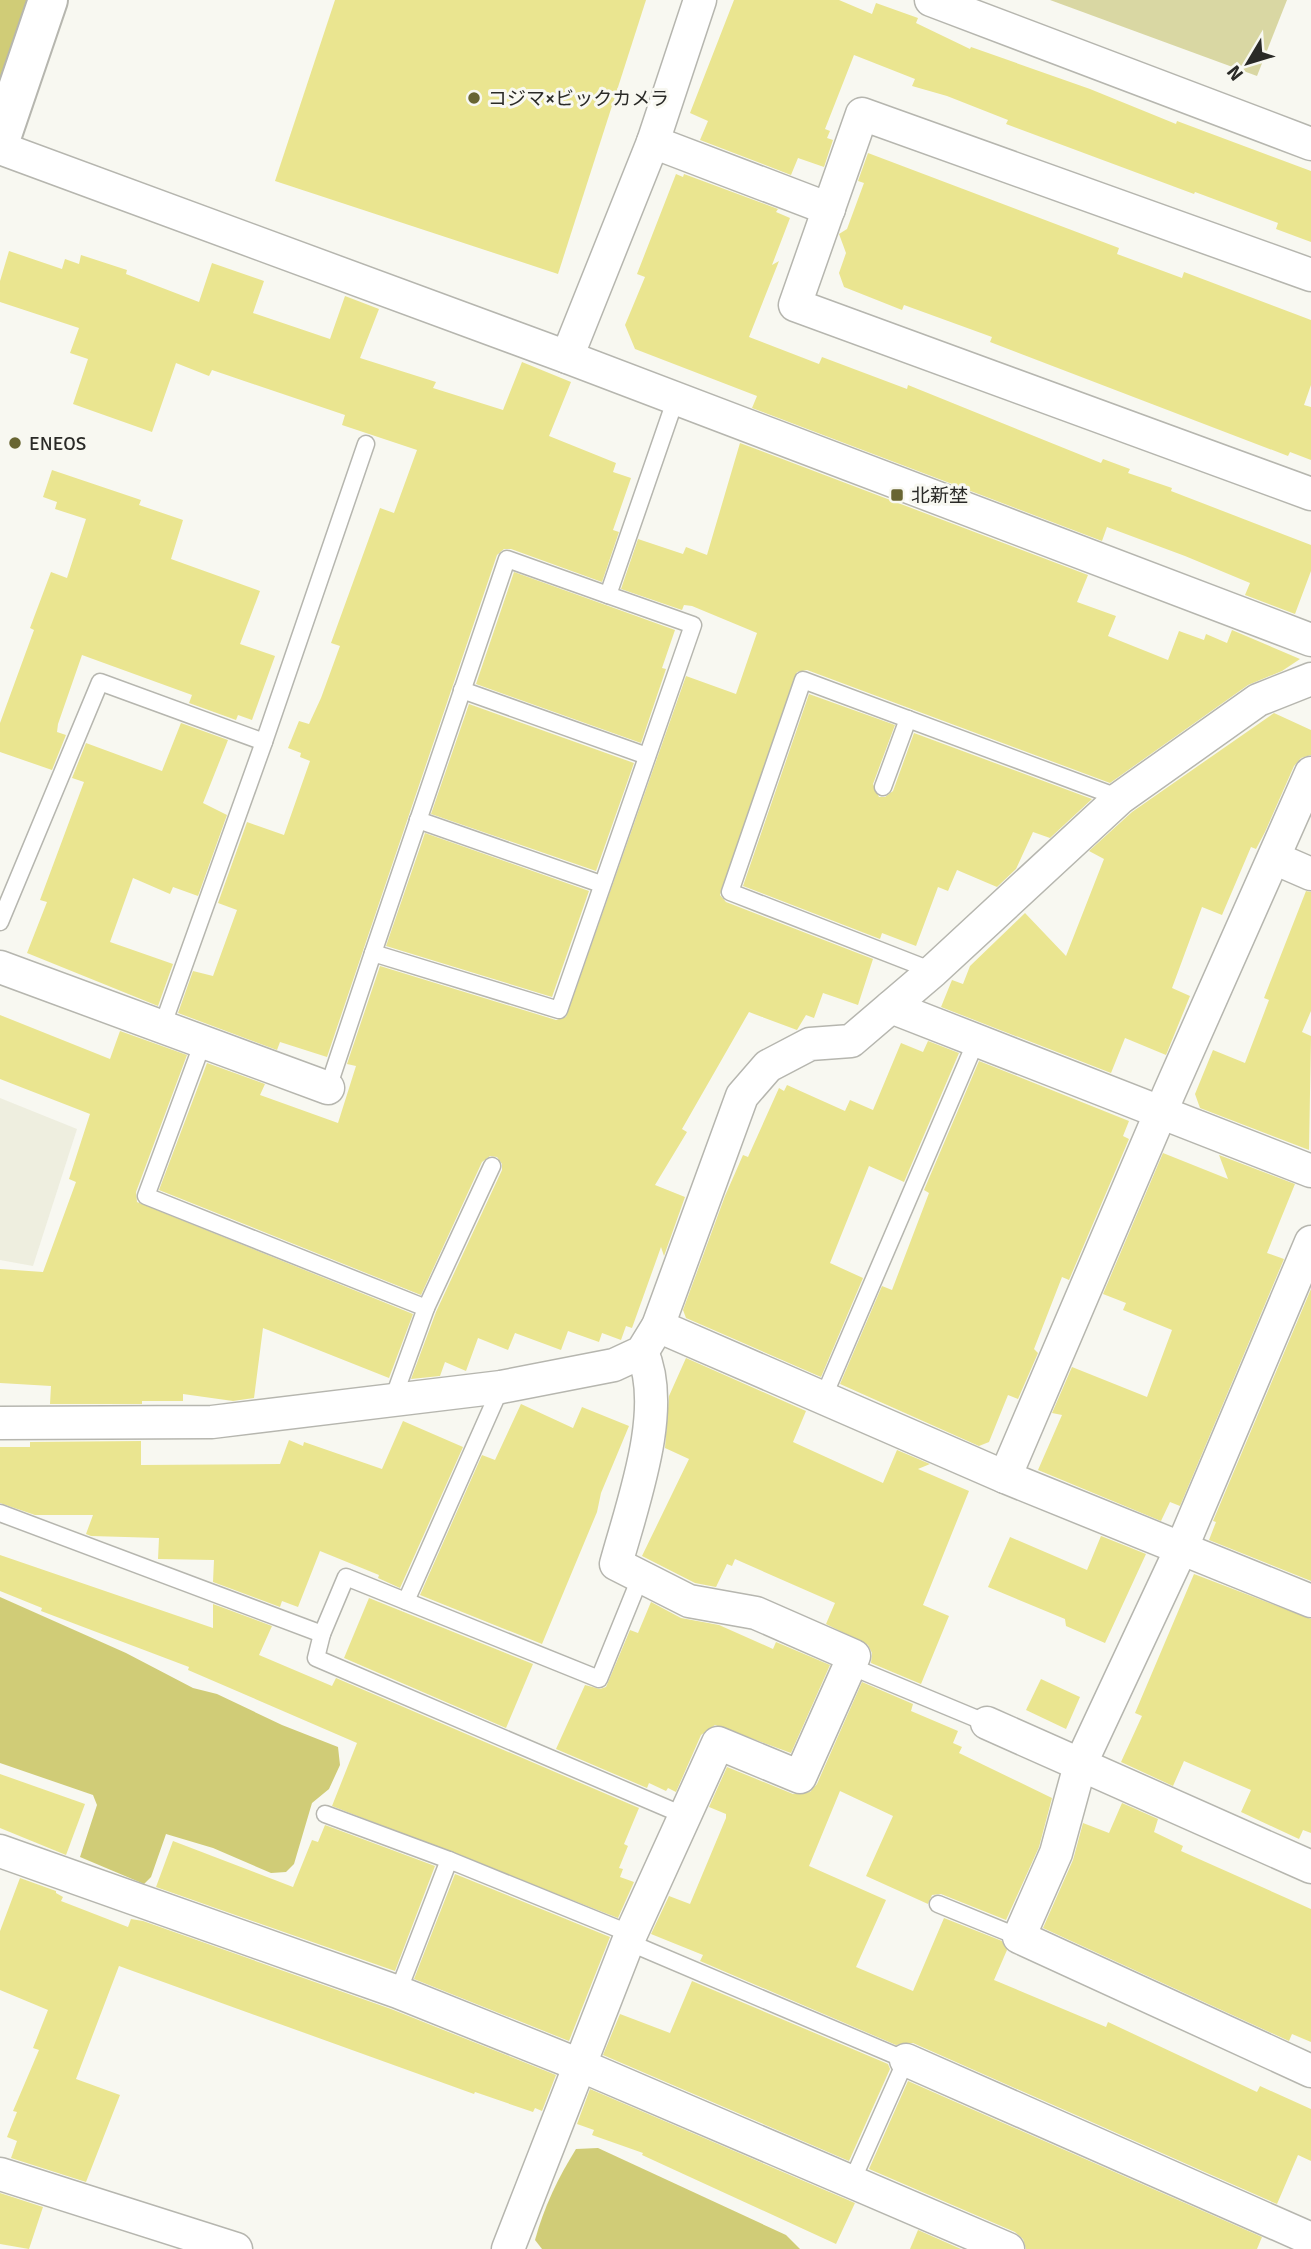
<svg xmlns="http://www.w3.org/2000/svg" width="1311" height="2249" font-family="Signika,'Noto Sans JP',sans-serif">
<rect width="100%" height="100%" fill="#f8f8f1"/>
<!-- built -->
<path fill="#eeeedf" d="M0,1098L77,1129L33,1266L0,1260Z"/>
<!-- green -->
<path fill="#d9d7a3" d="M1050,0H1287L1257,76Z"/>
<!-- forest -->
<g fill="#d0cc77">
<path d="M0,0H30L0,85Z"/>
<path d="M0,1597L126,1653L193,1688L217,1694L282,1725L338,1747L340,1765L329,1789L312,1803L294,1864L286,1872L271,1873L213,1848L166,1834L151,1877L144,1884L80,1857L97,1805L93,1795L0,1763Z"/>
<path d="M598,2148L786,2235L800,2249H542L535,2240C544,2207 558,2178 576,2149Z"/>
</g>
<!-- building -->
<g fill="#eae590">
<path d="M335,0H646L558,274L275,181Z"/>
<path d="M734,0H839L872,14L876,3L918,18L916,23L970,49L971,47L1090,89L1176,124L1177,121L1311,171V242L1276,229L1278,223L1195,192L1194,194L1006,124L1008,120L947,96L912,86L915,79L854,55L825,129L830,131L827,138L833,140L824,167L798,158L791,175L700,140L708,121L690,113Z"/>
<path d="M868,153L1119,248L1117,254L1182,278L1184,272L1311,320V385L1304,405L1311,407V460L1290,452L1288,456L990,342L992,337L904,305L902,310L844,287L839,273L846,253L839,234L847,229L864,183L858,181Z"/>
<path d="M676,174L683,177L684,174L778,209L776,212L790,218L772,265L779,261L749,337L819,364L822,357L907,389L908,385L1101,463L1103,459L1130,469L1128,473L1172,488L1171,491L1311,545V571L1295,614L1245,595L1250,583L1185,556L1107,527L1102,541L752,408L757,396L635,349L625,325L645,277L637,274Z"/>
<path d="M9,251L62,269L65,259L79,264L81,255L127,270L126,274L199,302L212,263L264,281L253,313L330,339L345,296L379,309L360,358L436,382L433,388L503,410L522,362L571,382L549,436L616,463L613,472L631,478L613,530L619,532L602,582L511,549H504L497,555L327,1057L280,1042L277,1050L178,1013L193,971L213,976L237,910L218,903L247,822L284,835L310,761L300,757L301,753L288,748L299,721L309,724L321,698L340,646L331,643L380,508L394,513L417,450L342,425L345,415L212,370L209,376L176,363L152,432L73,404L88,359L70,353L79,328L0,302V281Z"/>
<path d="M740,443L1088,575L1077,602L1116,616L1108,636L1168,660L1179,631L1204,640L1206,634L1227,643L1232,630L1300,659L1282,671L1248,685L1110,783L807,670L797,672L720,895L726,902L873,959L858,1005L823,993L814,1018L806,1015L797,1030L749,1012L682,1129L687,1132L655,1185L685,1197L664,1256L661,1247L632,1328L626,1326L621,1340L602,1333L599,1342L568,1331L561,1350L515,1333L508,1350L478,1338L466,1371L445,1362L440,1376L411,1379L436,1312L502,1170V1164L497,1157L490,1156L482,1162L421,1295L159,1190L207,1063L265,1084L260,1095L338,1123L356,1066L347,1064L380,966L556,1020L566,1017L686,676L736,694L757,633L692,606L684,605L682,610L621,589L638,539L683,554L686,547L707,555Z"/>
<path d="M52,470L141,500L139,505L183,520L171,559L260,591L240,644L275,656L252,720L238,715L236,720L189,703L192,695L82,655L58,724L57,732L66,735L52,770L0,752V723L34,630L30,628L51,572L67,578L86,519L55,509L57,502L43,497Z"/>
<path d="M514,572L675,630L662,668L666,669L641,743L476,684Z"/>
<path d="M809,694L895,725L873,784L879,797H885L893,791L914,733L1092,799L1050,838L1033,832L1016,869L997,887L957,870L948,891L938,887L916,946L882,933L880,939L743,886Z"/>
<path d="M469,704L634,763L596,871L431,814Z"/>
<path d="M1274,713L1311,730V755L1301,758L1294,766L1265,832L1256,849L1251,847L1222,915L1202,907L1172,988L1190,996L1166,1055L1125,1038L1111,1073L941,1007L952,980L963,984L970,966L1025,913L1066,956L1104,859L1089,851L1132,812Z"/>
<path d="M181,723L228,740L203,803L227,815L198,896L173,887L170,894L133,878L110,942L173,964L158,1006L27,953L47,902L40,900L84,782L72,778L86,743L162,771Z"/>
<path d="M425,833L589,891L552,997L386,946Z"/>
<path d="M1306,891L1311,892V1011L1302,1032L1311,1036L1309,1150L1200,1108L1195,1094L1213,1050L1245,1063L1269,1000L1264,998Z"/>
<path d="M0,1015L110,1059L120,1031L187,1055L136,1192L137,1202L413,1314L389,1378L263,1328L254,1398L233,1401L183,1394V1401H142V1404H50L51,1386L0,1383V1269L43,1272L76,1182L69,1179L90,1114L0,1079Z"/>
<path d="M928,1041L959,1053L904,1182L869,1166L830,1263L863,1278L821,1377L686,1318L683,1310L725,1196L743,1155L748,1157L779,1088L784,1091L787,1085L845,1111L850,1100L873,1110L901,1043L923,1052Z"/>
<path d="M979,1061L1129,1121L1123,1136L1129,1139L1069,1280L1062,1277L1034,1349L1038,1353L1018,1399L1008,1395L989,1442L979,1446L840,1384L882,1286L892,1290L929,1193L924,1190Z"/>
<path d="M1163,1153L1228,1179L1219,1155L1295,1184L1267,1253L1284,1259L1180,1506L1170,1502L1161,1521L1038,1470L1062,1415L1052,1413L1072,1367L1147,1397L1172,1330L1123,1310L1126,1303L1103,1294Z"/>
<path d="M1311,1289V1581L1209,1540L1216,1522L1213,1521Z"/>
<path d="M686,1358L806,1411L793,1442L883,1483L897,1450L930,1464L918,1469L969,1491L923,1605L949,1616L921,1684L871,1663L872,1653L868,1645L826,1624L835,1603L735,1559L732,1566L727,1564L716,1587L695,1583L642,1556L689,1459L665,1448L669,1396Z"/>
<path d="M521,1404L573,1428L582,1407L629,1426L601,1493L597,1512L542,1644L420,1595L482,1455L495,1460Z"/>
<path d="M403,1421L463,1447L400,1588L378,1578L379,1575L320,1551L298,1607L282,1601L280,1607L213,1582L214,1560L158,1559L159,1538L91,1536L86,1534L93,1515H35L0,1503V1447H30V1442L141,1441V1465L280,1464L289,1440L303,1446L304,1442L382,1469Z"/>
<path d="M1101,1536L1146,1554L1105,1643L1066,1626L1065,1619L988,1587L1010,1537L1087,1570Z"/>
<path d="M0,1555L213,1628V1604L272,1626L259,1655L332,1686L336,1678L639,1808L624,1844L628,1846L619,1868L623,1869L620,1877L634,1882L618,1918L332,1806L357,1743L188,1670L189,1667L41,1611L42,1608L0,1591Z"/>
<path d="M1194,1574L1311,1619V1833L1303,1830L1299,1839L1241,1812L1251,1790L1184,1761L1173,1786L1121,1762L1142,1716L1135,1713Z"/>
<path d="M369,1598L533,1664L506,1728L344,1658Z"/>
<path d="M651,1602L681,1618L719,1625L773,1649L776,1642L830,1665L791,1753L715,1725L701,1735L676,1792L668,1788L666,1791L649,1783L647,1788L556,1749L585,1685L600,1689L606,1687L630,1630L638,1633Z"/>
<path d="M1041,1679L1080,1697L1066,1729L1026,1710Z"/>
<path d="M862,1682L913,1704L911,1711L958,1731L953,1743L962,1747L959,1753L1052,1798L1039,1847L1006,1920L941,1894L932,1895L928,1904L866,1876L893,1816L840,1791L809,1866L886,1900L856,1967L913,1991L944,1918L1002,1941L1007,1950L994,1980L1106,2027L1108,2022L1257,2092L1260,2086L1311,2109V2161L1298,2155L1277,2204L913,2043L896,2045L700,1961L703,1955L651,1934L669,1896L690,1904L726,1818V1814L709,1807L727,1767L793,1794L810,1792L817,1784Z"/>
<path d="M0,1774L85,1804L66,1855L0,1828Z"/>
<path d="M1122,1803L1158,1819L1154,1832L1183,1846L1181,1851L1311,1909V2042L1292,2034L1289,2041L1043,1928L1073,1860L1083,1823L1109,1833Z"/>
<path d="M325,1825L435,1866L395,1971L156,1887L173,1841L293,1887L312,1840L318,1842Z"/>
<path d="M455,1874L610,1937L569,2041L414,1979Z"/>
<path d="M20,1878L56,1891V1893L63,1897L61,1901L128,1927L131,1919L143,1921L391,2009L556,2075L542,2111L535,2108L533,2112L475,2092L474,2094L119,1966L76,2079L120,2095L86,2182L11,2158L17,2141L7,2137L17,2112L13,2111L39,2050L33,2048L48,2010L0,1990V1931Z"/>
<path d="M692,1981L888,2064L890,2069L849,2161L603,2055L620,2014L670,2033Z"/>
<path d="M908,2081L1262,2237L1257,2249H1026L1023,2239L1015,2232L869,2169Z"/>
<path d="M590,2089L855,2203L836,2244L642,2155L643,2153L592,2135L594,2130L577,2124Z"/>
<path d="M0,2193L43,2207L29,2249L0,2244Z"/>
<path d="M918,2230L961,2249H910Z"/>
</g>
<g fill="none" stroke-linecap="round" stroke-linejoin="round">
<defs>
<g id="service">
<path d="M462,690L647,756"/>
<path d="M264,742L366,444"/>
<path d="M883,787L908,719"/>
<path d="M418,820L601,884"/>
<path d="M0,922L100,682L264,742L162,1027"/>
<path d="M373,953L507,559L608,595"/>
<path d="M933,971L730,892L803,680L1120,798"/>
<path d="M203,1042L146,1196L426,1308"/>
<path d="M328,1088L373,953L559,1010L693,625L608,595L676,398"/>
<path d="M823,1398L977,1039"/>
<path d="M393,1399L426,1308L492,1166"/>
<path d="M0,1513L322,1634L316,1658L683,1815"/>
<path d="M406,1601L501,1387"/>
<path d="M322,1634L346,1577L599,1679L640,1578"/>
<path d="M850,1666L987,1723"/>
<path d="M325,1814L449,1860"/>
<path d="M938,1904L1019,1937"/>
<path d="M628,1942L906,2060L852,2181"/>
<path d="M398,1992L449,1860L631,1934"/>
</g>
<g id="minor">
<path d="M931,0L1311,144"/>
<path d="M653,142L829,209"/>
<path d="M0,148L567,357L1311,640"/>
<path d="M1311,275L862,114L795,305L1311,494"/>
<path d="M567,357L653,142L700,0"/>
<path d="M1274,858L1311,874"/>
<path d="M0,967L328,1088"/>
<path d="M891,1007L1311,1171"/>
<path d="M1311,1242L1182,1547L1080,1765L1056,1853L1019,1937L1311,2071"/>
<path d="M658,1326L1005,1477L1311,1601"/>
<path d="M0,1423L212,1422L501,1387L614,1365L642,1352L658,1326L742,1096L768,1066L810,1044L851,1041L933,971L1120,798L1258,700L1311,679"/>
<path d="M1005,1477L1169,1093L1311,773"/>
<path d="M987,1723L1311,1867"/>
<path d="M0,1851L398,1992L582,2066L1008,2249"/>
<path d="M906,2060L1311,2239"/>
<path d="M0,2174L236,2249"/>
<path d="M508,2249L631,1934L718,1743L800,1777L854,1656L756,1613L689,1601L616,1564C632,1505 668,1409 642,1352"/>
</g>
<path id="trunk" d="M0,141L48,0"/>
</defs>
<!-- service casing -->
<use href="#service" stroke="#b6b6af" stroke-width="19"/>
<!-- minor casing -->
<use href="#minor" stroke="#b6b6af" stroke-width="35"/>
<!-- trunk casing -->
<use href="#trunk" stroke="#b6b6af" stroke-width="42"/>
<!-- service -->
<use href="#service" stroke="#fff" stroke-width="16"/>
<!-- minor -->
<use href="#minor" stroke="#fff" stroke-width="32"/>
<!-- trunk -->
<use href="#trunk" stroke="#fff" stroke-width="38"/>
</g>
<!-- markers -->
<g fill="#686532" stroke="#f8f8f1" stroke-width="2.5">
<circle cx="474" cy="98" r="7"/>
<circle cx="15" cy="443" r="7"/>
<rect x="890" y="488" width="14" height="14" rx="3.5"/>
</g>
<g text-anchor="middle" stroke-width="6" stroke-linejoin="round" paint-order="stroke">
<!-- poi labels -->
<g font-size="19" fill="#2a2a27" stroke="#f8f8f1" text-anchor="start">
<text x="488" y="105">コジマ×ビックカメラ</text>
<text x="29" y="450">ENEOS</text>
<text x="911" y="502">北新埜</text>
</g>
</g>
<!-- north arrow -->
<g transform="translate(1248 63) rotate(232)" stroke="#f8f8f1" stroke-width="5" paint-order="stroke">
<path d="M0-5L12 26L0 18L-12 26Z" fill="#2a2a27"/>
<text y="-10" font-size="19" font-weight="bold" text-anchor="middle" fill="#2a2a27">N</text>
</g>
</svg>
